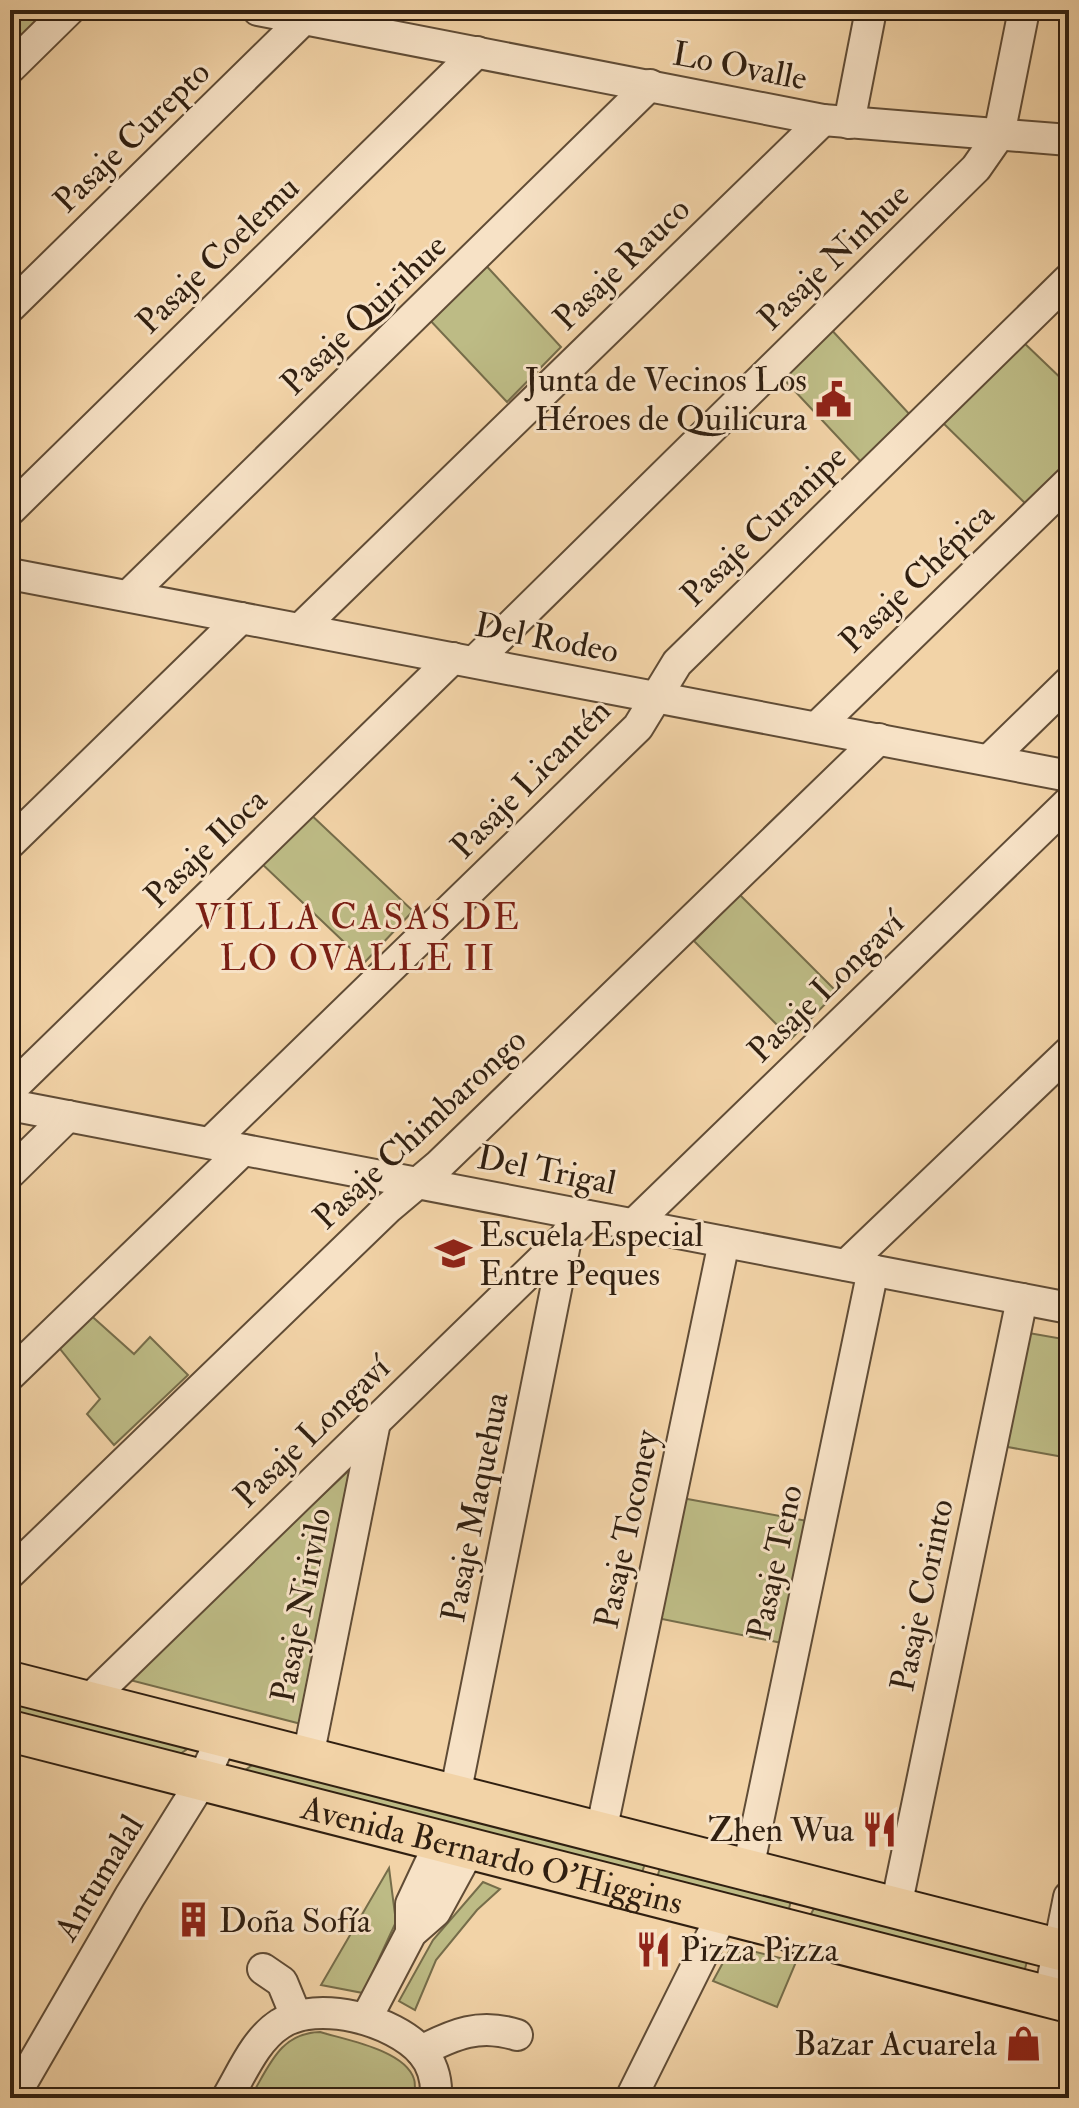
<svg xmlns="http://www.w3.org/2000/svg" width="1079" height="2108" font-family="'IM FELL Double Pica',serif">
<rect width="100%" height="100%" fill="#f2d3a7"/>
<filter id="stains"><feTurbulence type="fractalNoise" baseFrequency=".0025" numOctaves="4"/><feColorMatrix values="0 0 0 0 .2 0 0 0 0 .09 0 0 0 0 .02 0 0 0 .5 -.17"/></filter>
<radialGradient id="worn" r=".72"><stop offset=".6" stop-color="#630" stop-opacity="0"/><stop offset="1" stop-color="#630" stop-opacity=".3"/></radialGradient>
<!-- green -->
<g fill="#bdbb85" stroke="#766d4a" stroke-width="2">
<path d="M10,10H49L10,51Z"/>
<path d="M480,259L561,347L507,402L427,317Z"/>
<path d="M828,326L912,417L863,464L778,373Z"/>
<path d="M1021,340L1069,386V467L1029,507L940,420Z"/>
<path d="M307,811L413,911L365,962L260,862Z"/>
<path d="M740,895L837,992L791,1039L694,941Z"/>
<path d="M86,1311L134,1354L150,1337L188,1375L114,1445L87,1414L100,1399L53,1340Z"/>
<path d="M1023,1332L1069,1340V1458L1002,1446Z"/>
<path d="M360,1460L305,1725L126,1679Z"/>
<path d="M682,1498L813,1522L792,1645L657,1618Z"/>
<path d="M10,1696L177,1737L186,1750L174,1758L10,1718Z"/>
<path d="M255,1763L647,1858L640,1878L241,1773Z"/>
<path d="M389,1868L396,1922L363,1993L321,1985Z"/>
<path d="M660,1868L793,1892L787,1917L656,1881Z"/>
<path d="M483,1882L500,1889L477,1910L436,1960L415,2010L399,2001L433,1940Z"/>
<path d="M818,1901L1029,1954L1023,1976L805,1925Z"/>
<path d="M732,1946L796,1962L777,2007L713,1981Z"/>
<path d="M320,2032C346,2040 405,2050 414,2079C416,2084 414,2093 415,2098H250C269,2067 279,2033 320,2032Z"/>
</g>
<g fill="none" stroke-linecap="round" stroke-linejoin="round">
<defs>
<g id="minor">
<path d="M258,10L823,120L1069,140"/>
<path d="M10,68L69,10"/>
<path d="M849,123L871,10"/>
<path d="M10,307L313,10"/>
<path d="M10,510L477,52"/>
<path d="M10,574L1069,776"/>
<path d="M128,596L650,85"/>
<path d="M300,629L823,120"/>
<path d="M474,662L976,168L999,135L1024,10"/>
<path d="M817,727L1069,482"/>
<path d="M989,760L1069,682"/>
<path d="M10,843L241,618"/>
<path d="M10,1090L453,658"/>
<path d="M10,1105L1069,1308"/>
<path d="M210,1143L638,727L677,663L1069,279"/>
<path d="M10,1173L68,1116"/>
<path d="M634,1224L1069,802"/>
<path d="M846,1265L1069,1052"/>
<path d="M10,1375L243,1150"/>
<path d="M10,1573L388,1208L439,1165L879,739"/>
<path d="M88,1701L587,1216"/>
<path d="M308,1757L375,1422"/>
<path d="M455,1795L567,1234"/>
<path d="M601,1832L724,1242"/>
<path d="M748,1869L873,1270"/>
<path d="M896,1907L1022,1299"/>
<path d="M411,1933V1904L441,1840"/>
<path d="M263,1969L282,1982L296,2016"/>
<path d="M1049,1997L1069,1897"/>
<path d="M366,2019L411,1933L435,1912L470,1848"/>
<path d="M421,2051C454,2034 480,2023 517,2035"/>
<path d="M13,2098L130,1896L203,1779L223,1735"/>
<path d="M227,2098C242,2073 255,2040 280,2024C317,1999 394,2020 422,2052C433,2065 437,2081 436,2098"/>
<path d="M631,2098L723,1913"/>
</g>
<g id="major">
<path d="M10,1682L1069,1952"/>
<path id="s1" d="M10,1731L1069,2002"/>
</g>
</defs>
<!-- minor casing -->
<use href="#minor" stroke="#604c36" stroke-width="34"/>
<!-- major casing -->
<use href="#major" stroke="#301f10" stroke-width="44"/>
<!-- minor -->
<use href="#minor" stroke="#f7e2c6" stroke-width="30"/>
<!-- major -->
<use href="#major" stroke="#f2d3a7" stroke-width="40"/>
</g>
<!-- icons -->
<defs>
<symbol id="civic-bare" viewBox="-9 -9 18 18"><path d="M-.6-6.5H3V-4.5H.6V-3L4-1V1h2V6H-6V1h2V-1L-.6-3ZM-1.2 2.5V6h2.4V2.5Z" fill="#8f2418" stroke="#f7e2c6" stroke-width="2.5" paint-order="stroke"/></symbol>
<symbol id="school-bare" viewBox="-9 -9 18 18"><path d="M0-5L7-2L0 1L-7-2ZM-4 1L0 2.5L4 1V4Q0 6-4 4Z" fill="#8f2418" stroke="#f7e2c6" stroke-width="2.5" paint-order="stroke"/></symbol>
<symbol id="restaurant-bare" viewBox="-9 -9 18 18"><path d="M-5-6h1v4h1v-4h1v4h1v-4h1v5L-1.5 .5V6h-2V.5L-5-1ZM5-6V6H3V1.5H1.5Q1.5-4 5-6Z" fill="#8f2418" stroke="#f7e2c6" stroke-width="2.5" paint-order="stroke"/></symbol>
<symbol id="building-bare" viewBox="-9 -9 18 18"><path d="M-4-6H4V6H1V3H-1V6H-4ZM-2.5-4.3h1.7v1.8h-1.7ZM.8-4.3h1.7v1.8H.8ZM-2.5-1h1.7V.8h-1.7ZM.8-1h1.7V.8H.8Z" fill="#8f2418" stroke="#f7e2c6" stroke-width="2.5" paint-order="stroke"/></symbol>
<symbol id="shop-bare" viewBox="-9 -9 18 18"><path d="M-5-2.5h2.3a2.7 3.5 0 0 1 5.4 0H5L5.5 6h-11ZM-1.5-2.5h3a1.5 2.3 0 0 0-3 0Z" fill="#8f2418" stroke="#f7e2c6" stroke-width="2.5" paint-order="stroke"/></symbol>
</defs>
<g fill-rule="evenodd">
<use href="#civic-bare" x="808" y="374" width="51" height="51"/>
<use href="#school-bare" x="428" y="1228" width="51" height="51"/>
<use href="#restaurant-bare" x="854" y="1804" width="51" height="51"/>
<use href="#building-bare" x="168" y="1894" width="51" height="51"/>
<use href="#restaurant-bare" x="628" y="1924" width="51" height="51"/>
<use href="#shop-bare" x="998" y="2018" width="51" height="51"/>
</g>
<g text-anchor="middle" stroke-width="6" stroke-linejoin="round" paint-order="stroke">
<!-- street labels -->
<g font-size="34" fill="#301f10" stroke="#f7e2c6">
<text transform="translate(740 65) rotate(11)" y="12">Lo Ovalle</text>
<text transform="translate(131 136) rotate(-44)" y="12">Pasaje Curepto</text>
<text transform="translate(217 254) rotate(-44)" y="12">Pasaje Coelemu</text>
<text transform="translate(833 256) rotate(-44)" y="12">Pasaje Ninhue</text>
<text transform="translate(621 263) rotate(-44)" y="12">Pasaje Rauco</text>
<text transform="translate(363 314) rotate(-44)" y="12">Pasaje Quirihue</text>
<text transform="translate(763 525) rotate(-44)" y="12">Pasaje Curanipe</text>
<text transform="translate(916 577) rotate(-44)" y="12">Pasaje Chépica</text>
<text transform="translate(547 637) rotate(11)" y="12">Del Rodeo</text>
<text transform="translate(530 778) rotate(-45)" y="12">Pasaje Licantén</text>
<text transform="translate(205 847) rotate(-44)" y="12">Pasaje Iloca</text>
<text transform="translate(825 986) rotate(-44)" y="12">Pasaje Longaví</text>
<text transform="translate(419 1128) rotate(-43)" y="12">Pasaje Chimbarongo</text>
<text transform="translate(547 1169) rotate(11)" y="12">Del Trigal</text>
<text transform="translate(311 1431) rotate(-44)" y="12">Pasaje Longaví</text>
<text transform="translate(474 1507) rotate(-79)" y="12">Pasaje Maquehua</text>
<text transform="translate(626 1529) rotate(-78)" y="12">Pasaje Toconey</text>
<text transform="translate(774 1562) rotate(-78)" y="12">Pasaje Teno</text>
<text transform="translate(921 1595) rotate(-78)" y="12">Pasaje Corinto</text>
<text transform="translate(300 1605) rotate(-79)" y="12">Pasaje Nirivilo</text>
<text dy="12" stroke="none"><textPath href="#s1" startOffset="498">Avenida Bernardo O'Higgins</textPath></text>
<text transform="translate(98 1877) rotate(-59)" y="12">Antumalal</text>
</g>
<!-- poi labels -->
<g font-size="34" fill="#301f10" stroke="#f7e2c6" text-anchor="end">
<text x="807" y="391">Junta de Vecinos Los<tspan x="807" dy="39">Héroes de Quilicura</tspan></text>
<text x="479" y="1246" text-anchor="start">Escuela Especial<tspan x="479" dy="39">Entre Peques</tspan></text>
<text x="854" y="1841">Zhen Wua</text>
<text x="219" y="1932" text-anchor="start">Doña Sofía</text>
<text x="680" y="1961" text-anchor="start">Pizza Pizza</text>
<text x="997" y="2055">Bazar Acuarela</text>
</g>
<!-- neighbourhood labels -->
<g font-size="36" letter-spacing="2" fill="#7a1f14" stroke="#f7e2c6">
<text x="358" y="929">VILLA CASAS DE<tspan x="358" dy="41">LO OVALLE II</tspan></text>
</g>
</g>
<!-- margin -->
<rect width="1079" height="2108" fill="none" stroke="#f2d3a7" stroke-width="40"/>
<rect x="12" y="12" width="1055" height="2084" fill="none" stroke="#301f10" stroke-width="4"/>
<rect x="20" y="20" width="1039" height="2068" fill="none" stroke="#301f10" stroke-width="2"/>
<rect width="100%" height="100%" filter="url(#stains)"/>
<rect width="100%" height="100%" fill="url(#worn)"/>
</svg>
